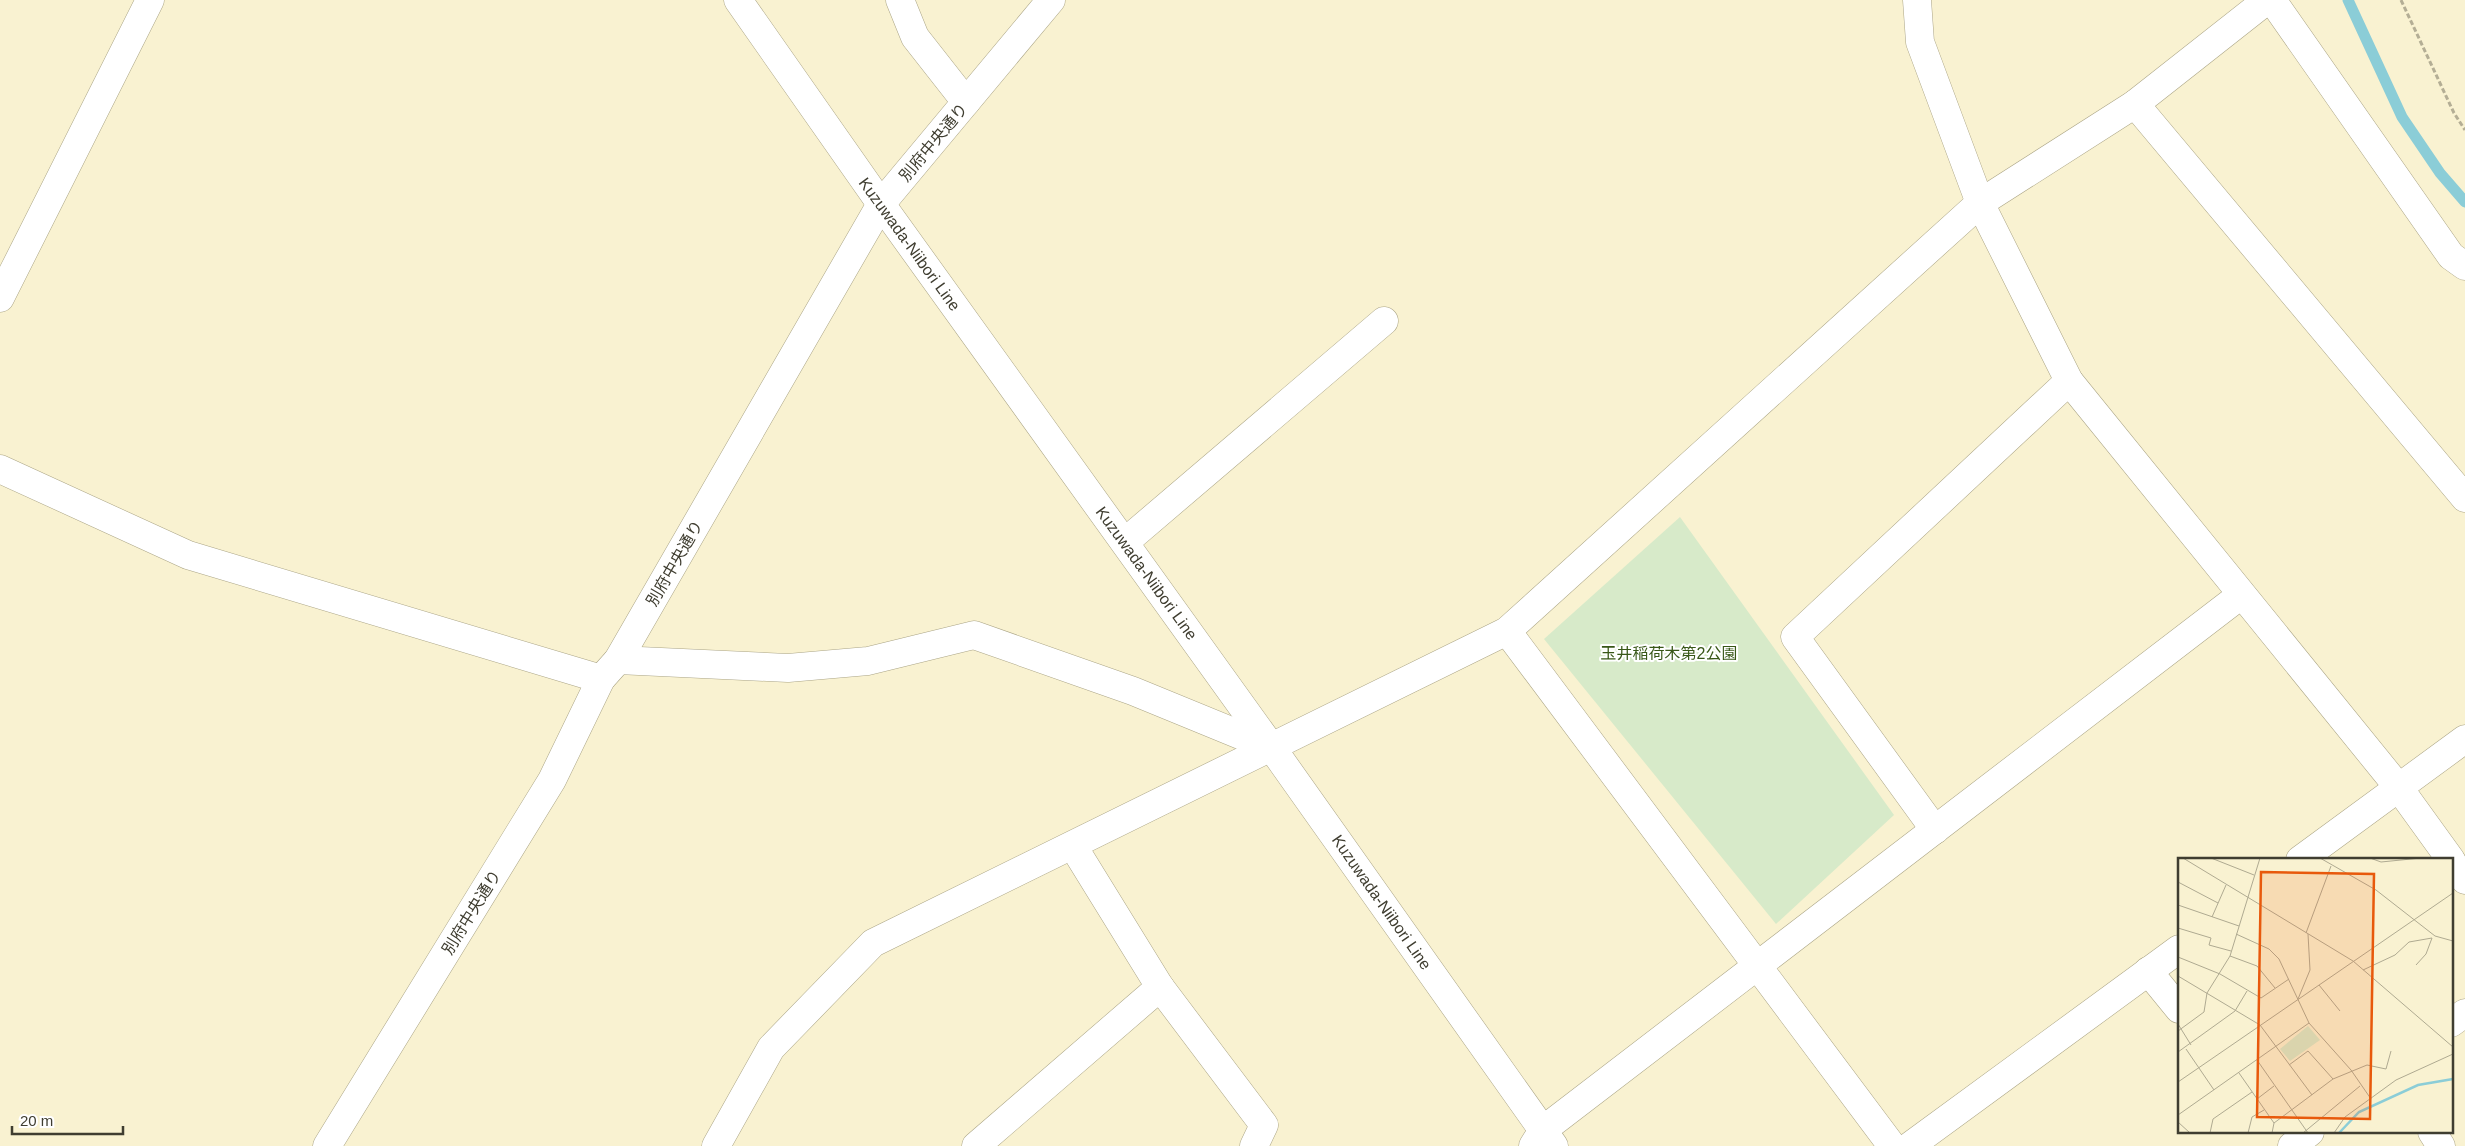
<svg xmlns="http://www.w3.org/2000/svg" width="2465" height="1146" font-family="Arial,'Noto Sans JP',sans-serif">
<rect width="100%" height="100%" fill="#f9f2d1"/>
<!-- green -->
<path fill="#d7eac9" d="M1680,517L1894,815L1776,924L1544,639Z"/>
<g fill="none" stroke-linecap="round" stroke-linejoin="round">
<!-- stream -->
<path stroke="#8bcdd7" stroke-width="11" d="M2348,0L2402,117L2440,173L2465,202"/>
<defs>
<g id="minor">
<path d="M900,0L915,37L966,102"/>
<path d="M1917,0L1920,42L1980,203L2069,381L2399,788L2451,860"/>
<path d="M2272,0L2451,256L2465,266"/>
<path d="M2135,104L2465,498"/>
<path d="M0,298L150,0"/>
<path d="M0,469L188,555L601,679"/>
<path d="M1125,542L1384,321"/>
<path d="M1507,631L1892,1146"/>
<path d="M618,660L788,668L868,661L974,635L1133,691L1272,748"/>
<path d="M1935,830L1795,637L2069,381"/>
<path d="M1073,846L1160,987L1264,1125L1254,1146"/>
<path d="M2300,860L2465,739"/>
<path d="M2451,861L2465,880"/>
<path d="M2148,971L2179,1009"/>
<path d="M2451,1023L2465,1013"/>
<path d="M2432,1132L2441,1146"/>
<path d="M327,1146L552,780L601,679L618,660L881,204L1051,0"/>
<path d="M716,1146L771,1048L873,943L1507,631L1980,203L2135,104L2267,0"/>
<path d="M976,1146L1160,987"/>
<path d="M1533,1146L1543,1130L2241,595"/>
<path d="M1910,1146L2179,949"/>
<path d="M2292,1146L2310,1132"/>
</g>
<path id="major" d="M738,0L881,204L1272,748L1554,1146"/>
</defs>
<!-- minor casing -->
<use href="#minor" stroke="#aba586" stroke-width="29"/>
<!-- major casing -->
<use href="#major" stroke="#aba586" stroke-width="29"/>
<!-- path -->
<path stroke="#b4ae95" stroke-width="3" stroke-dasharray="5 2.5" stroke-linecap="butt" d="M2401,0L2454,113L2465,130"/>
<!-- minor -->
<use href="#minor" stroke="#fff" stroke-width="28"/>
<!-- major -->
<use href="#major" stroke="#fff" stroke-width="28"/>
</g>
<g text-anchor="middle" stroke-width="4" stroke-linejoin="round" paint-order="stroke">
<!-- street labels -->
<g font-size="16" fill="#3f3d30" stroke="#fff">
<text transform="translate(933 142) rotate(-50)" y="6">別府中央通り</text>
<text transform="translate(910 244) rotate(54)" y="6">Kuzuwada-Niibori Line</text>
<text transform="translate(674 563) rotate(-60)" y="6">別府中央通り</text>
<text transform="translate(1147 573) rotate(54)" y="6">Kuzuwada-Niibori Line</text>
<text transform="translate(1382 902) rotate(55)" y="6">Kuzuwada-Niibori Line</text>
<text transform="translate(471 912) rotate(-58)" y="6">別府中央通り</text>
</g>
<!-- park labels -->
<g font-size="16" fill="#385717" stroke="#fff">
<text x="1669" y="659">玉井稲荷木第2公園</text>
</g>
</g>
<!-- overview -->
<g transform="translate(2178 858)">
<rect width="275" height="275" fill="#f9f2d1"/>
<path d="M130,168L142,182L112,203L102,191Z" fill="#d7eac9"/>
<path fill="none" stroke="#8bcdd7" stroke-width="2.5" d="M161,275L181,254L240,227L275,221"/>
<path fill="none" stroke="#afaa91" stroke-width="1" d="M5,0L175,103L275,189M33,0L76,17M142,0L198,32L257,78L275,83M192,0L203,4L243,0M0,24L40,45M0,47L61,68M34,59L48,27M0,70L33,80L31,87L53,93M128,75L153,8M58,76L91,91L101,101L131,165L173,212L193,241M52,98L79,108L97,130M0,99L42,116L83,140L111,121M238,107L248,96L254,80M185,112L217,97L231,84L254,80M0,118L82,167L134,237M141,127L162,153M120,141L132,112L130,76M0,166L13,187M0,173L26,154L29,135L52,98L82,0M8,191L36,232M0,194L57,153L69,133M79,202L130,275M111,207L130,193L155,221M61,215L96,265M0,224L275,35M79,241L96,228M0,257L131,165M0,264L12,275M32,275L35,261L74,234M70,275L74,259L86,252M94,275L96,265L155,221L189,207L208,211L213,193M125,275L182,228M156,275L167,259L218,222L275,196"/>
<path fill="#e8590c" fill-opacity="0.15" stroke="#e8590c" stroke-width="2.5" d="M83,14L196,16L192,261L79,259Z"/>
<rect width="275" height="275" fill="none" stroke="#3f3d30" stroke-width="2.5"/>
</g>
<!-- scale -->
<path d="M12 1126v8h111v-8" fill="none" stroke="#3f3d30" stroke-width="2.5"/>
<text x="20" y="1126" font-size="15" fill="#3f3d30" stroke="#ffffff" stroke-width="4" paint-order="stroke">20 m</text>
</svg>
